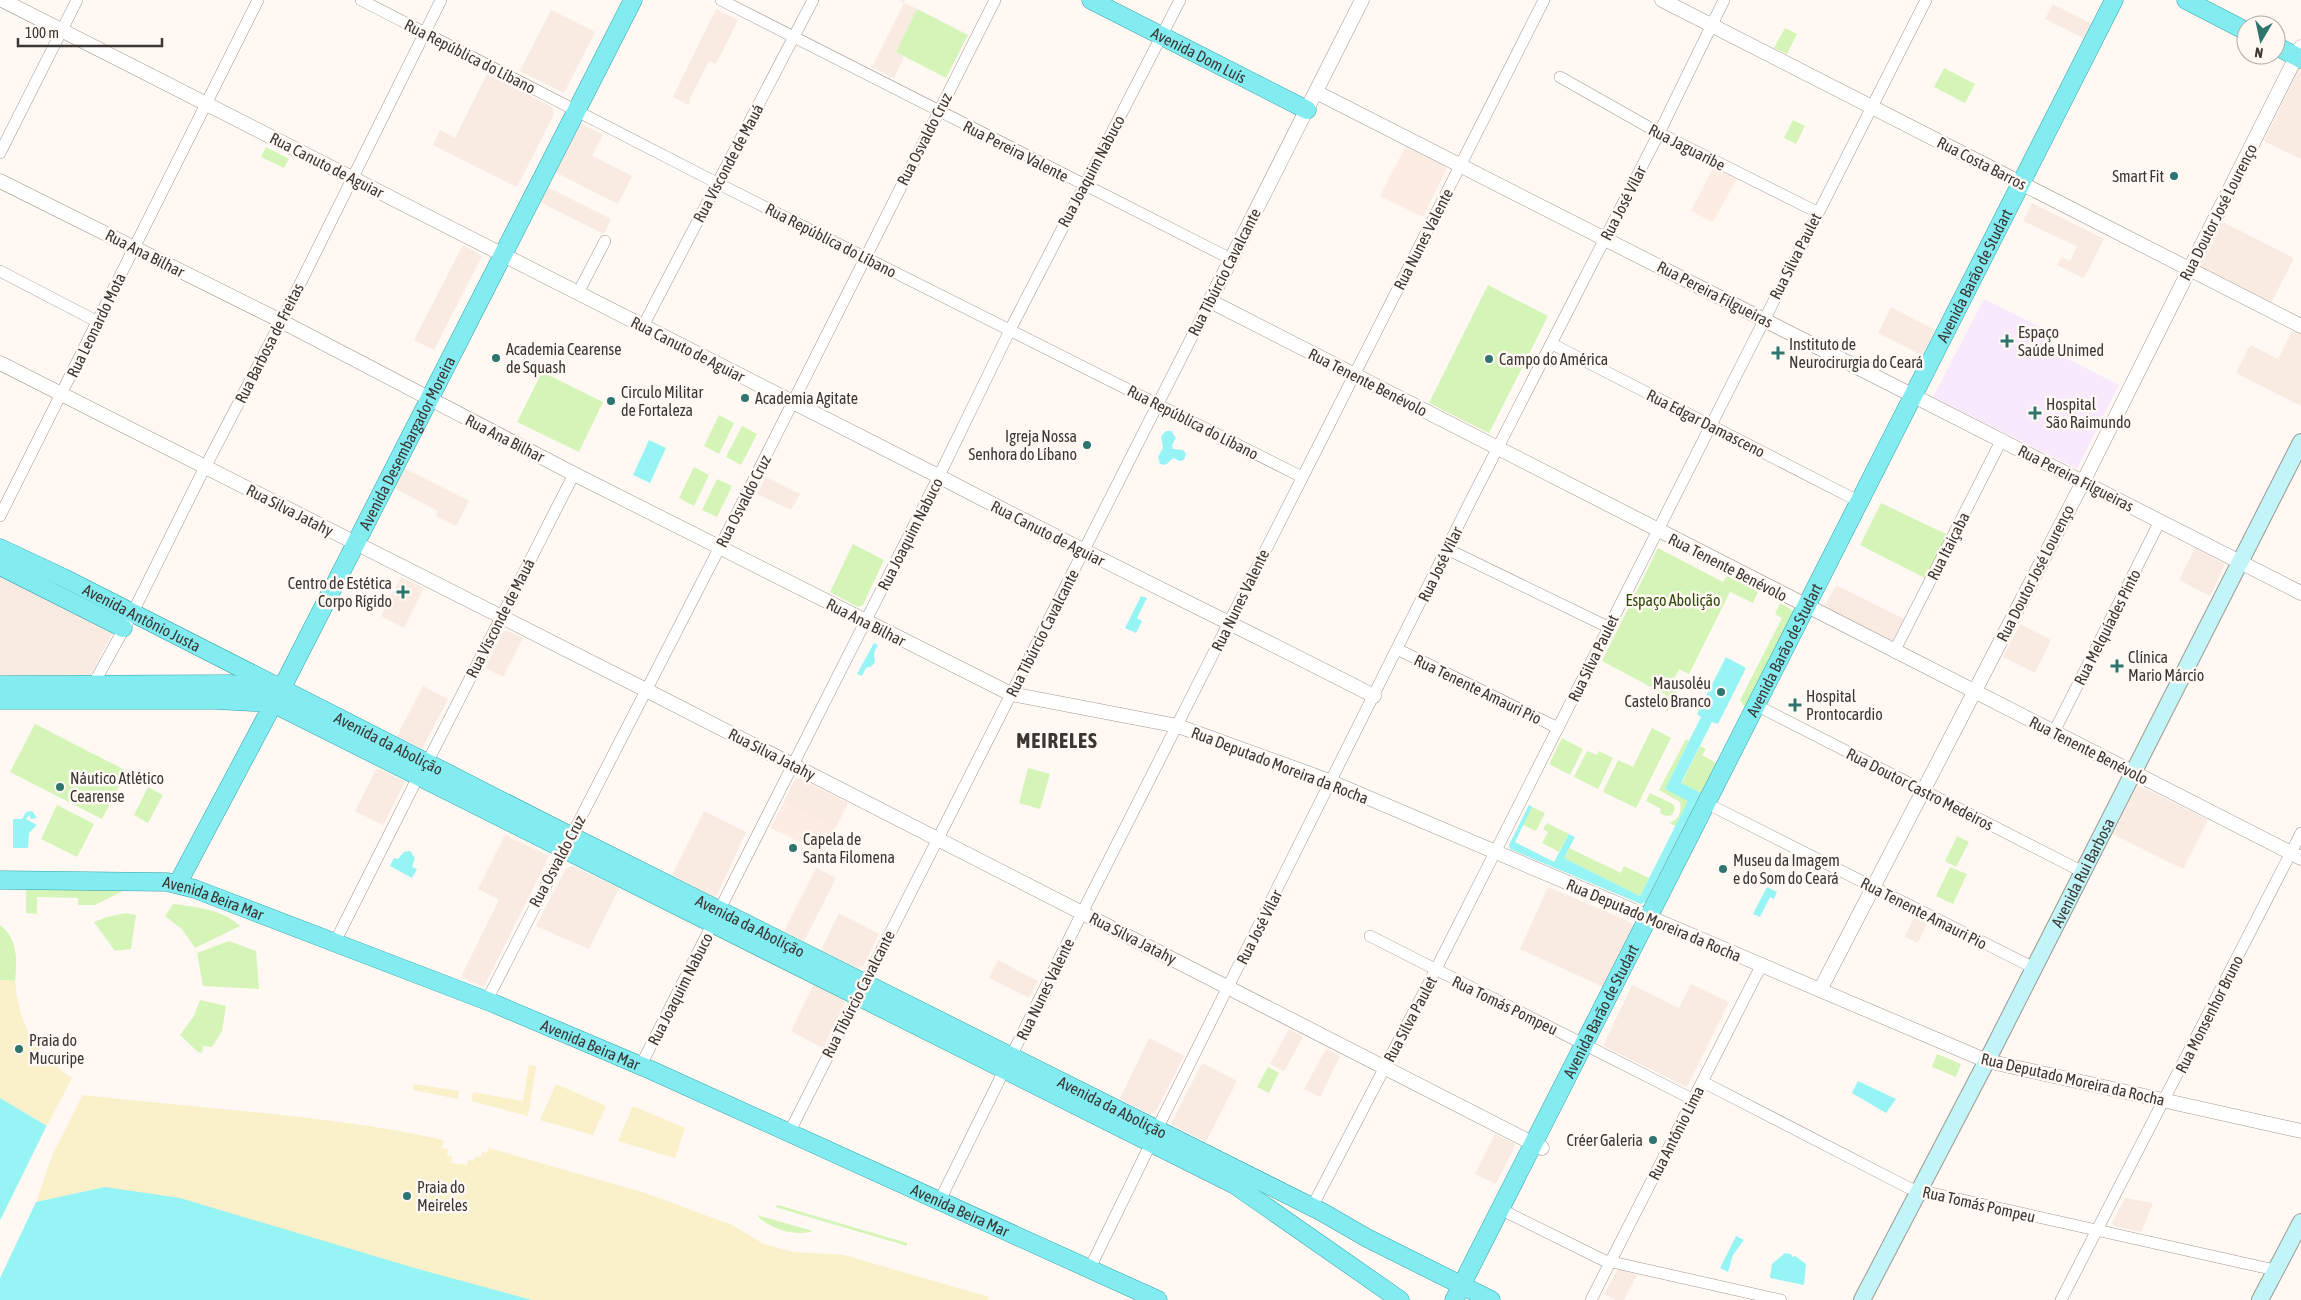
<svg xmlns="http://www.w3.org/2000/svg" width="2301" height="1300" font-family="'Asap Condensed',sans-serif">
<rect width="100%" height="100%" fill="#fff8f3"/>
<!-- built -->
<g fill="#f9ebe1">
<path d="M899,0H905L904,3L917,9L896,52L904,57L894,78L872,67L904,3Z"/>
<path d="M2053,4L2092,24L2084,38L2045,19Z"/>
<path d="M716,9L738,20L716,64L709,61L689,100L690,101L689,105L673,97Z"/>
<path d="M551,10L595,32L564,93L520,71Z"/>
<path d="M2299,68L2301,69V159L2264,141Z"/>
<path d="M487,74L552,107L554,114L517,187L433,145L440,130L455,138Z"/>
<path d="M580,123L603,135L592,156L632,176L618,204L555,172Z"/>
<path d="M547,187L611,219L604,234L540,202Z"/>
<path d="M2032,203L2104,239L2084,278L2057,265L2062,257L2070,261L2077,246L2023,221Z"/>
<path d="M2223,222L2294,258L2271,303L2200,268Z"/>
<path d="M463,245L482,256L434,350L414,340Z"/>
<path d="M1891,307L1935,330L1922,355L1878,333Z"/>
<path d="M2292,331L2301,335V406L2236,373L2250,345L2278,359Z"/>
<path d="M404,468L469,501L456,526L436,516L438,511L394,488Z"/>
<path d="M766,477L800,494L791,510L757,494Z"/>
<path d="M2195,548L2224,563V567L2210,596L2179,580Z"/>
<path d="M0,573L114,630L90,676H0Z"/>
<path d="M401,577L424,588L404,628L381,616Z"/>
<path d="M1836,585L1904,619L1891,643L1824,608Z"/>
<path d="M2020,624L2051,640L2035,673L2003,657Z"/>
<path d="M504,631H508L523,638L503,677L485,668Z"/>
<path d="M423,686L448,699L423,747L421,748L397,736Z"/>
<path d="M377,768L405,782L383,825L355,811Z"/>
<path d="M799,778L848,803L836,827L784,802L795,779Z"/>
<path d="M2140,786L2208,820L2183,869L2113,834L2137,787Z"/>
<path d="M704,811L746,832L717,895L713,896L672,875Z"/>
<path d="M505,835L549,856L484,987L461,977L499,900L478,889Z"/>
<path d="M572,866L619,888L589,949L536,926L566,868Z"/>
<path d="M816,868L836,878L804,941L784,931Z"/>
<path d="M1548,887L1626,920L1632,924V930L1603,987L1520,949Z"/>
<path d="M839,913L879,934L863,966L857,968L821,950Z"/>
<path d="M1914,917L1927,923L1918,943L1905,937Z"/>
<path d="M998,960L1038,981L1029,998L989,978Z"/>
<path d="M814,984L843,999L845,1003L823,1048L791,1031Z"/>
<path d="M1691,984L1729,1002L1687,1087L1603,1046L1632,985L1679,1008Z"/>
<path d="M1289,1029L1303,1037L1284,1071L1270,1064Z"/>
<path d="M1149,1038L1184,1056L1155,1113L1149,1114L1120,1099Z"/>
<path d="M1326,1049L1340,1056L1320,1097L1304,1089Z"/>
<path d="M1202,1063L1237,1081L1206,1142L1171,1124Z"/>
<path d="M1495,1134L1516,1144L1496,1184L1475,1174Z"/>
<path d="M2125,1198L2153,1203L2141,1232L2114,1226L2112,1223Z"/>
<path d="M1618,1269L1637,1275L1624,1300H1616L1604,1294Z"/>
</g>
<!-- education -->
<g fill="#fdece1">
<path d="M1406,146L1445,166L1446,170L1423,217L1380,196Z"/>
<path d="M1714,166L1737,178L1713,222L1691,211Z"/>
<path d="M784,802L836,827L823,854L771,828Z"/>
</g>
<!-- medical -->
<path fill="#f9e9fc" d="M1984,299L2055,334L2048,349L2119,385L2077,469L1933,397Z"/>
<!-- green -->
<g fill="#d5f5b8">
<path d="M917,9L968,35L946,78L896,52Z"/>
<path d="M1785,28L1797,34L1787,54L1774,48Z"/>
<path d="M1944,68L1975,84L1965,103L1934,87Z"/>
<path d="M1793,120L1805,126L1796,144L1784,138Z"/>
<path d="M266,147L289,159L284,168L261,157Z"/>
<path d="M1488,285L1548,316L1489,433L1429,403Z"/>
<path d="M542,372L603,402L579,452L517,422Z"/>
<path d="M719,415L734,423L719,454L704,446Z"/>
<path d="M742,426L757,434L741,465L726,457Z"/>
<path d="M694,467L709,475L694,506L679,498Z"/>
<path d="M717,479L732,486L717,517L702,510Z"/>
<path d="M1881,503L1948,535L1927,579L1860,545Z"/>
<path d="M853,544L884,560L863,605L858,607L830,592Z"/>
<path d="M1658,548L1723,582L1727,576L1758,592L1753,603L1730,592L1689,674L1679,669L1671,685L1679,689L1668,711L1662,707L1666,695L1602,661Z"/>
<path d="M1780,603L1794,611L1745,707L1740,700L1782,618L1775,614Z"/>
<path d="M35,724L127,771L102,819L10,772Z"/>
<path d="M1652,728L1671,738L1636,808L1603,792L1618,760L1633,767Z"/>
<path d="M1562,738L1583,749L1570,775L1549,764Z"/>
<path d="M1686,739L1689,741L1665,789L1689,800L1676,826L1669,823C1679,820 1682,811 1680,802L1659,790Z"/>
<path d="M1700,746L1706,749L1702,755L1716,763L1701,793L1681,784Z"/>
<path d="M1587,751L1597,755L1599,751L1613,758L1598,789L1574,777Z"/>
<path d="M1028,768L1050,774L1040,809L1019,803Z"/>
<path d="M148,787L163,795L148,823L134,815Z"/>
<path d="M1650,793L1673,804L1675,808L1672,815L1666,816L1660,813L1661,809L1646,801Z"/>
<path d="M57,805L94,824L77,857L41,839Z"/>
<path d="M1532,807L1545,813L1536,831L1523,825Z"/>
<path d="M1547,823L1569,834L1559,852L1542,843L1548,832L1543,829Z"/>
<path d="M1957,836L1969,842L1956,867L1945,861Z"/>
<path d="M1569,848L1621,873L1624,866L1649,878L1640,896L1564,858Z"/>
<path d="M1950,867L1967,874L1953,904L1936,896Z"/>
<path d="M26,885L131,887L95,905H78V898L37,897V914L26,913Z"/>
<path d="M173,904C196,907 222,909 240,926L195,948L182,929L165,916Z"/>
<path d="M126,913L136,915L131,949L115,951L94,922L107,917Z"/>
<path d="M0,925C18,939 17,960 15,981L0,980Z"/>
<path d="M229,941L256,951L259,989L203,986L197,953Z"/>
<path d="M200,1000L226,1006L222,1031L212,1047L203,1046L202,1053L198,1052L180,1035L194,1016Z"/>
<path d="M1937,1054L1961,1064L1956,1077L1932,1067Z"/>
<path d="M1268,1067L1279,1073L1269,1093L1257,1087Z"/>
<path d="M778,1205L907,1243V1246L775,1207Z"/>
<path d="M757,1215L813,1231C796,1237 768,1229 757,1215Z"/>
</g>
<!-- sand -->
<g fill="#faf0ca">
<path d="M0,980L15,981C19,1026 35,1053 72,1078L47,1126L0,1098Z"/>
<path d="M529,1065L536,1066L528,1116L472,1101L473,1092L523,1101Z"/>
<path d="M414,1084L459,1091L458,1099L413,1090Z"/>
<path d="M556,1084L606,1106L593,1135L540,1120Z"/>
<path d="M83,1095C204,1109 325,1114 444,1140L442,1148L448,1149L447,1155L452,1156L451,1163L467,1165L468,1160L474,1161L476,1156L481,1157L482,1152L487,1153L489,1148L645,1193L732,1225L764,1244L793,1252L844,1255L989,1297L988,1300H532L105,1187L36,1202L53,1153Z"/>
<path d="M633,1106L685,1128L675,1158L618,1141Z"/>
</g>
<!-- water -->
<g fill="#97f4f4">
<path d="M1166,431H1171L1176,438L1172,445L1173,449L1183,450L1186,454L1184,460L1179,461L1174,458C1168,461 1168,467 1160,464L1158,457L1163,448L1161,436Z"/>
<path d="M649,440L666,448L650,483L633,475Z"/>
<path d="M1141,596L1147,598L1137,618L1142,621L1136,633L1125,628Z"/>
<path d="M874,643L878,645L874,653L875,662L872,666L866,668L862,676L857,674Z"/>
<path d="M1726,657L1746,668L1718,724L1712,722L1681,783L1701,793L1645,902L1641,904L1510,849L1509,845L1529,805L1532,807L1515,842L1554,862L1569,834L1575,837L1564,858L1640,896L1688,801L1665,789L1701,717L1697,714Z"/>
<path d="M32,811L37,818L31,819L29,815L26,819L37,825L29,833L28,848H13V819H22L26,812Z"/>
<path d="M410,851L415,858L412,867L417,869L412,878L390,866L394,858L398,859L404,852Z"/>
<path d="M1767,887L1777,892L1774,899L1770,897L1760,917L1753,914Z"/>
<path d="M1858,1081L1896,1099L1886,1113L1852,1093Z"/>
<path d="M0,1098L47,1126L0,1221Z"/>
<path d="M105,1187L180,1198L418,1269L532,1300H0V1278L36,1202Z"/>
<path d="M1736,1236L1744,1240L1733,1255L1728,1272L1720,1268Z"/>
<path d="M1785,1253L1791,1254L1792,1257L1795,1256L1806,1264L1804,1285L1770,1278L1772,1264Z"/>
</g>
<!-- pier -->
<path fill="#fff8f3" d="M48,1123L49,1127L0,1224V1221Z"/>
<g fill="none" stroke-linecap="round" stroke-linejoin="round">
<defs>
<g id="minor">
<path d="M361,0L717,183L1302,477"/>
<path d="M721,0L1231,259"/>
<path d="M1560,77L1659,133L1817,212"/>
<path d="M0,153L77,0"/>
<path d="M0,271L98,322"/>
<path d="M578,293L605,241"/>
<path d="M643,326L813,0"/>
<path d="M1552,344L1860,502"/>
<path d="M0,516L258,0"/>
<path d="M1447,549L1608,627"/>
<path d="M1397,649L1558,728"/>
<path d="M1894,652L2002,439"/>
<path d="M93,685L132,614L200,477L286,312L441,0"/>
<path d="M1756,705L2083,872"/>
<path d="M2054,732L2160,521"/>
<path d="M427,763L574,474"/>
<path d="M1706,803L2034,968"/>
<path d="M1370,936L1694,1100"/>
<path d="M335,942L419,775"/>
<path d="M487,1000L725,537L995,0"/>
<path d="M640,1067L939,476L1010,330L1180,0"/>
<path d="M1703,1082L1909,1188L2275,1270"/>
<path d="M1157,1129L1472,498L1659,133L1724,0"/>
<path d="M789,1133L1210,301"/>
<path d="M939,1202L1082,913L1544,0"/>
<path d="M1312,1207L1435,971L1926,0"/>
<path d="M1500,1209L1603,1260L1781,1300"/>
<path d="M1089,1270L1151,1143"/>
<path d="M1591,1300L1761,966"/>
<path d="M2061,1300L2301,833"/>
</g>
<g id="tertiary">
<path d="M2,0L946,480C1087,554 1232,623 1374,696"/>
<path d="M1362,0L1210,301L2301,858"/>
<path d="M1662,0L2301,326"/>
<path d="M1316,92L2301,593"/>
<path d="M0,181L281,321L574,474L1011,694L1178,726L1324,779L1987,1061L2301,1131"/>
<path d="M0,363L646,690L1542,1148"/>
<path d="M1820,990L2083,482L2301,47"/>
</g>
<g id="secondary">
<path id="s1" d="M1862,1300L1993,1049L2301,442"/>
<path d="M2260,1300L2301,1222"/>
</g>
<g id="primary">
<path id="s2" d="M1091,0L1307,110"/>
<path d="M2186,0L2246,31"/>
<path d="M2276,46L2301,59"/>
<path id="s3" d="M0,548L64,578L561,831L1322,1212L1367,1238L1491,1300"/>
<path d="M0,566L123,628"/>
<path d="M0,685L230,684L270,688"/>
<path d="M0,700H216L272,703L1235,1185L1400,1300"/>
<path id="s4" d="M0,880L167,882L195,889L495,1004L653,1071L1158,1300"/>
<path id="s5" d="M178,883L287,678L633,0"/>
<path id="s6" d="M1454,1300L2114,0"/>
</g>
</defs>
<!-- minor casing -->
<use href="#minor" stroke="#a19790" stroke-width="12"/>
<!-- tertiary casing -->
<use href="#tertiary" stroke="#a19790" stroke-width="15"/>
<!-- secondary casing -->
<use href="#secondary" stroke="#a19790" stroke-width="18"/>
<!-- primary casing -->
<use href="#primary" stroke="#33a4a9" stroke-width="19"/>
<!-- minor -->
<use href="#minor" stroke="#fff" stroke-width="11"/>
<!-- tertiary -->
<use href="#tertiary" stroke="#fff" stroke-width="14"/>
<!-- secondary -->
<use href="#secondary" stroke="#c1f5f8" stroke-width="16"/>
<!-- primary -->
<use href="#primary" stroke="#82ecf1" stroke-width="18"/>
</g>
<!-- markers -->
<g fill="#2d756e" stroke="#fff8f3" stroke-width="2">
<circle cx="2174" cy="176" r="5"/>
<path d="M2004.5 333.5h5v5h5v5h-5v5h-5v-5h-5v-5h5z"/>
<path d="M1775.5 345.5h5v5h5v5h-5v5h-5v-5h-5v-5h5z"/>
<circle cx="496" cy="358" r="5"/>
<circle cx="1489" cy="359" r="5"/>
<circle cx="745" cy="398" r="5"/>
<circle cx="611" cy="401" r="5"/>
<path d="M2032.5 405.5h5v5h5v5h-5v5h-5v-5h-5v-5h5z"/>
<circle cx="1087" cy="445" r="5"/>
<path d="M400.5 584.5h5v5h5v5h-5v5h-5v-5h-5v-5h5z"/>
<path d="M2114.5 658.5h5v5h5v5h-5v5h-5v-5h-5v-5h5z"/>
<circle cx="1721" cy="692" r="5"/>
<path d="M1792.5 697.5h5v5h5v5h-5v5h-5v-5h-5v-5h5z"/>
<circle cx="60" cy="787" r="5"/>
<circle cx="793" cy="848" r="5"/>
<circle cx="1723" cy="869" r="5"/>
<circle cx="19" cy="1049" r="5"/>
<circle cx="1653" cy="1140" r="5"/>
<circle cx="407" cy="1196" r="5"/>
</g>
<g text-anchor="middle" stroke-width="5" stroke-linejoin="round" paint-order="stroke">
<!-- street labels -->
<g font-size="16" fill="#3b3734" stroke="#fff8f3">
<text dy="6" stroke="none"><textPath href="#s2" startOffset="121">Avenida Dom Luís</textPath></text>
<text transform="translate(470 56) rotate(27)" y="6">Rua República do Líbano</text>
<text transform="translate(924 139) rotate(-63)" y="6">Rua Osvaldo Cruz</text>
<text transform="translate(1687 147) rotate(27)" y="6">Rua Jaguaribe</text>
<text transform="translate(1016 151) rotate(27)" y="6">Rua Pereira Valente</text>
<text transform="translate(728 163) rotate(-62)" y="6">Rua Visconde de Mauá</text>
<text transform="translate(1982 163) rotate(27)" y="6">Rua Costa Barros</text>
<text transform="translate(327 165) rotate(27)" y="6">Rua Canuto de Aguiar</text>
<text transform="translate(1091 171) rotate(-62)" y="6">Rua Joaquim Nabuco</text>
<text transform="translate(1623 203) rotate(-63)" y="6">Rua José Vilar</text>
<text transform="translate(2218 212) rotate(-63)" y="6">Rua Doutor José Lourenço</text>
<text transform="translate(1423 239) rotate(-63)" y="6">Rua Nunes Valente</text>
<text transform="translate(831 240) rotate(27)" y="6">Rua República do Líbano</text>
<text transform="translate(145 253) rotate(27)" y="6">Rua Ana Bilhar</text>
<text transform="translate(1795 256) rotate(-63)" y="6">Rua Silva Paulet</text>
<text transform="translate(1224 272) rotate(-63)" y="6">Rua Tibúrcio Cavalcante</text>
<text dy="6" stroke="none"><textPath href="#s6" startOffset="1149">Avenida Barão de Studart</textPath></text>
<text transform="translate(1715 294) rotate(27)" y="6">Rua Pereira Filgueiras</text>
<text transform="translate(96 325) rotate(-64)" y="6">Rua Leonardo Mota</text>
<text transform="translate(269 343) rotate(-63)" y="6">Rua Barbosa de Freitas</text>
<text transform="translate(688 349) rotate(27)" y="6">Rua Canuto de Aguiar</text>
<text transform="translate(1368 382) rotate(27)" y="6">Rua Tenente Benévolo</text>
<text transform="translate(1193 422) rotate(27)" y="6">Rua República do Líbano</text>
<text transform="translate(1706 423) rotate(27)" y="6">Rua Edgar Damasceno</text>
<text transform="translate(505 438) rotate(27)" y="6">Rua Ana Bilhar</text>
<text dy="6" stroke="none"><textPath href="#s5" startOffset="496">Avenida Desembargador Moreira</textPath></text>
<text transform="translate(2076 478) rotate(27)" y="6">Rua Pereira Filgueiras</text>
<text transform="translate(743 501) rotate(-63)" y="6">Rua Osvaldo Cruz</text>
<text transform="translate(290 510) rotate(27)" y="6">Rua Silva Jatahy</text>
<text transform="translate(1048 533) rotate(27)" y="6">Rua Canuto de Aguiar</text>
<text transform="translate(910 534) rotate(-63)" y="6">Rua Joaquim Nabuco</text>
<text transform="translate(1948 546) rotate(-63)" y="6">Rua Itaiçaba</text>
<text transform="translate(1440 564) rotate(-64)" y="6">Rua José Vilar</text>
<text transform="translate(1728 567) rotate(27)" y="6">Rua Tenente Benévolo</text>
<text transform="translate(2035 573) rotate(-63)" y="6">Rua Doutor José Lourenço</text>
<text transform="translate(1240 600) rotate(-64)" y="6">Rua Nunes Valente</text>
<text dy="6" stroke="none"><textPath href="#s3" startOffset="158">Avenida Antônio Justa</textPath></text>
<text transform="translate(500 618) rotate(-63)" y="6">Rua Visconde de Mauá</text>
<text transform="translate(866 622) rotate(27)" y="6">Rua Ana Bilhar</text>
<text transform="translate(2107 627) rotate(-63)" y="6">Rua Melquíades Pinto</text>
<text transform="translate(1042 633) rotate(-63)" y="6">Rua Tibúrcio Cavalcante</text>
<text dy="6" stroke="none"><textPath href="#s6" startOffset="729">Avenida Barão de Studart</textPath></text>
<text transform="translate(1593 658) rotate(-64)" y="6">Rua Silva Paulet</text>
<text transform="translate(1478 689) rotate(26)" y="6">Rua Tenente Amauri Pio</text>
<text dy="6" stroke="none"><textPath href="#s3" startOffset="435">Avenida da Abolição</textPath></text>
<text transform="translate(2089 750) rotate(27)" y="6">Rua Tenente Benévolo</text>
<text transform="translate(772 754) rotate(27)" y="6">Rua Silva Jatahy</text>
<text transform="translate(1280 765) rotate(21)" y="6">Rua Deputado Moreira da Rocha</text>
<text transform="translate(1920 789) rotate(27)" y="6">Rua Doutor Castro Medeiros</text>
<text transform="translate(557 861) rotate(-62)" y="6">Rua Osvaldo Cruz</text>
<text dy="6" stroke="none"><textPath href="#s1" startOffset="481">Avenida Rui Barbosa</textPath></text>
<text dy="6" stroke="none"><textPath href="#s4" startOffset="216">Avenida Beira Mar</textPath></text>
<text transform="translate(1924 913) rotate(27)" y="6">Rua Tenente Amauri Pio</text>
<text transform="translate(1654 920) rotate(23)" y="6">Rua Deputado Moreira da Rocha</text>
<text dy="6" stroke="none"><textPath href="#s3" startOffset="840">Avenida da Abolição</textPath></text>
<text transform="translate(1259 927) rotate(-63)" y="6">Rua José Vilar</text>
<text transform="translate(1133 938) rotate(27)" y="6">Rua Silva Jatahy</text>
<text transform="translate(680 989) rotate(-63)" y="6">Rua Joaquim Nabuco</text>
<text transform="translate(1045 989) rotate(-64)" y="6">Rua Nunes Valente</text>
<text transform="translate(858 994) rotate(-63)" y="6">Rua Tibúrcio Cavalcante</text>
<text transform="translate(1505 1005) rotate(26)" y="6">Rua Tomás Pompeu</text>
<text dy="6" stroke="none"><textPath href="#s6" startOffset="324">Avenida Barão de Studart</textPath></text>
<text transform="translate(2209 1014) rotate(-63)" y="6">Rua Monsenhor Bruno</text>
<text transform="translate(1410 1019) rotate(-62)" y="6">Rua Silva Paulet</text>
<text dy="6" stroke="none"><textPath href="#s4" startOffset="621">Avenida Beira Mar</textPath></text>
<text transform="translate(2073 1079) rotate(13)" y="6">Rua Deputado Moreira da Rocha</text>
<text dy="6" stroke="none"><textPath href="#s3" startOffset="1245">Avenida da Abolição</textPath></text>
<text transform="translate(1676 1133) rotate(-63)" y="6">Rua Antônio Lima</text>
<text transform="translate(1979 1204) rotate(13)" y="6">Rua Tomás Pompeu</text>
<text dy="6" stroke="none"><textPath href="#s4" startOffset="1026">Avenida Beira Mar</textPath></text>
</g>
<!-- poi labels -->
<g font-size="16" fill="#3b3734" stroke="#fff8f3" text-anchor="start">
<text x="2164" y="182" text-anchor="end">Smart Fit</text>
<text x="2018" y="338">Espaço<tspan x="2018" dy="18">Saúde Unimed</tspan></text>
<text x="1789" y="350">Instituto de<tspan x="1789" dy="18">Neurocirurgia do Ceará</tspan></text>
<text x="506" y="355">Academia Cearense<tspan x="506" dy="18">de Squash</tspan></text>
<text x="1499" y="365">Campo do América</text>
<text x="621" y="398">Circulo Militar<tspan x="621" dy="18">de Fortaleza</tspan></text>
<text x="755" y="404">Academia Agitate</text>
<text x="2046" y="410">Hospital<tspan x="2046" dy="18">São Raimundo</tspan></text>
<text x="1077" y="442" text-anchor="end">Igreja Nossa<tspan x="1077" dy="18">Senhora do Líbano</tspan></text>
<text x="392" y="589" text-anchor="end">Centro de Estética<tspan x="392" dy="18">Corpo Rígido</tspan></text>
<text x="2128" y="663">Clínica<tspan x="2128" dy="18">Mario Márcio</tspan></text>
<text x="1711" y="689" text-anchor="end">Mausoléu<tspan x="1711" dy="18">Castelo Branco</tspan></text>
<text x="1806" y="702">Hospital<tspan x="1806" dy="18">Prontocardio</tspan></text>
<text x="70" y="784">Náutico Atlético<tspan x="70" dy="18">Cearense</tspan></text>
<text x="803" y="845">Capela de<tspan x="803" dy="18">Santa Filomena</tspan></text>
<text x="1733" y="866">Museu da Imagem<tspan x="1733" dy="18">e do Som do Ceará</tspan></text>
<text x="29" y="1046">Praia do<tspan x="29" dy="18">Mucuripe</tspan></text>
<text x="1643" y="1146" text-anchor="end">Créer Galeria</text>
<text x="417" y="1193">Praia do<tspan x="417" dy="18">Meireles</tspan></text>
</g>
<!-- park labels -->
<g font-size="16" fill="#2f4a09" stroke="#fff8f3">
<text x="1673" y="606">Espaço Abolição</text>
</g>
<!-- district labels -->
<g font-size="21" font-weight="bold" letter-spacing="1" fill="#3b3734" stroke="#fff8f3">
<text x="1057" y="748">MEIRELES</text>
</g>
</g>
<!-- north arrow -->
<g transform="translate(2261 40) rotate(189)"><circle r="24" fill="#fff8f3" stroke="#b1aba7"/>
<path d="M0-4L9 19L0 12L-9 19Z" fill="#2d756e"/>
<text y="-8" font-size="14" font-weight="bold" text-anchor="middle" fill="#3b3734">N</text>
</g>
<!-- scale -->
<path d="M18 38v8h144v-8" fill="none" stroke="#3b3734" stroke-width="2.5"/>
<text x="25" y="38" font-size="15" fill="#3b3734" stroke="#fff8f3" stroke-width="4" paint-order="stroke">100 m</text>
</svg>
